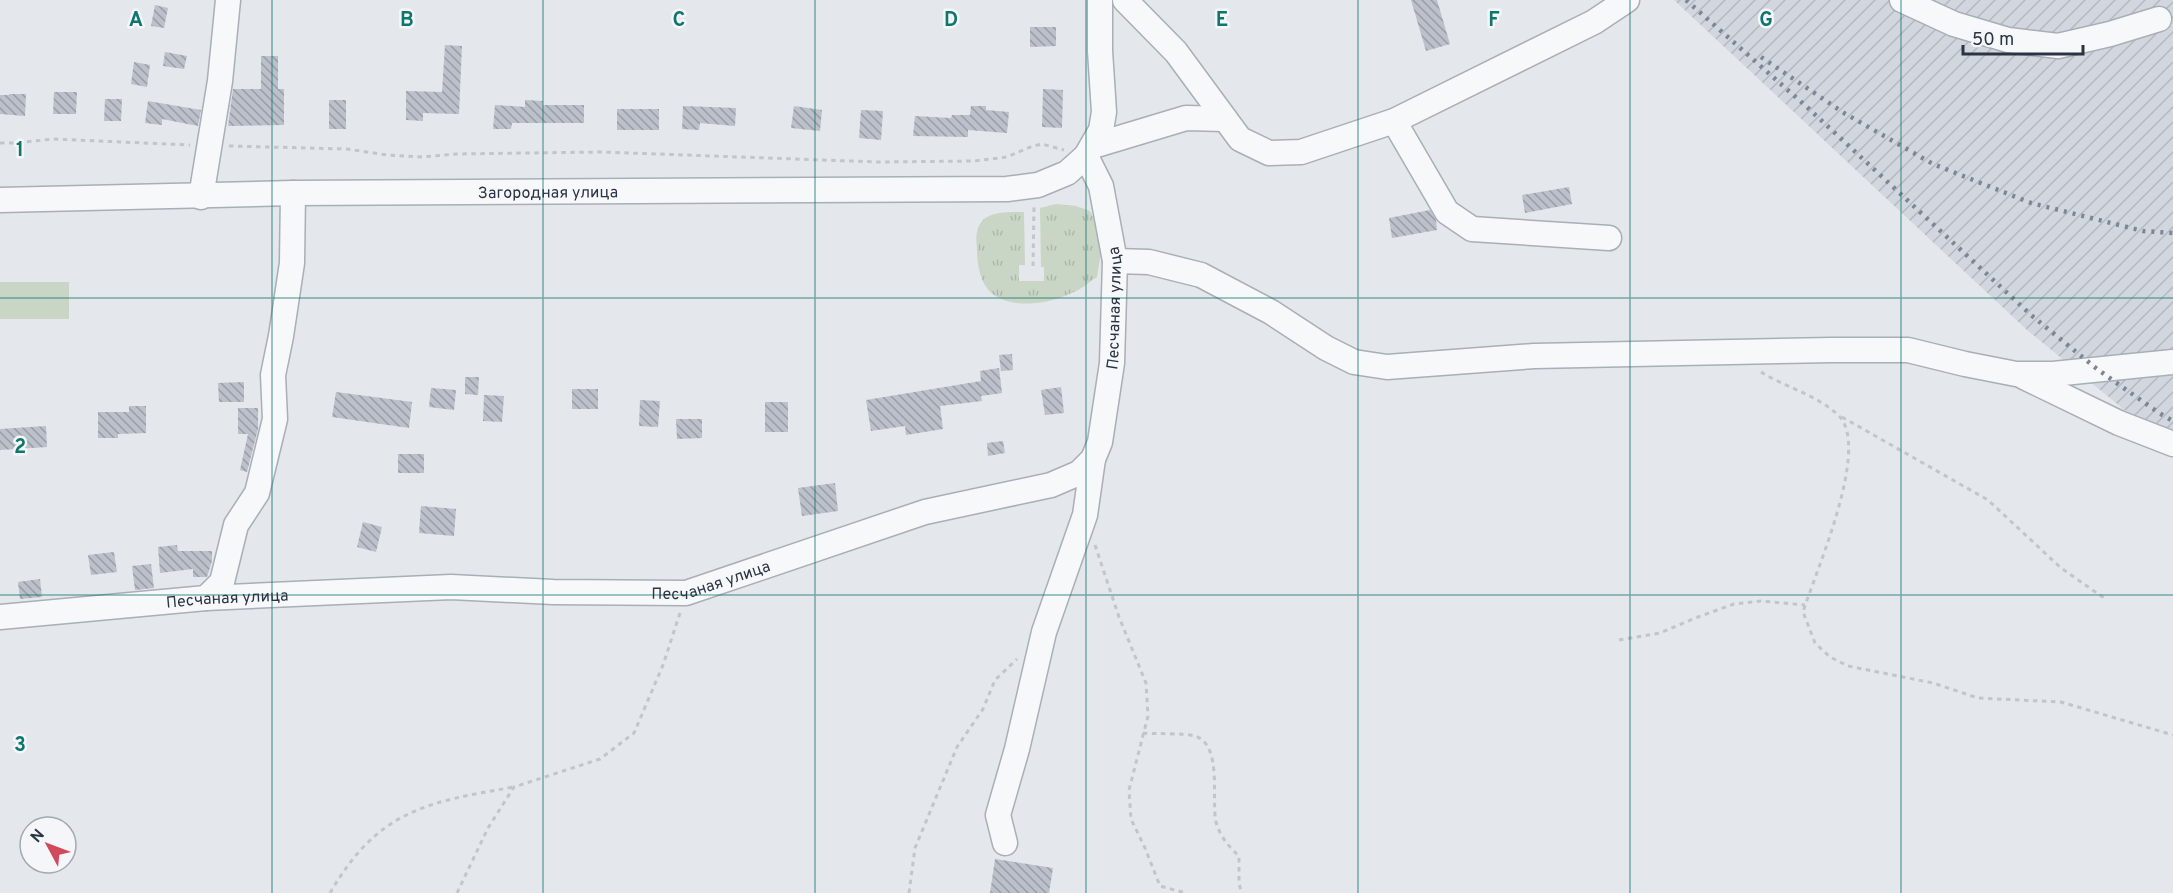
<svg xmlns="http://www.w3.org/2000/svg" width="2173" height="893" font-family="Overpass,sans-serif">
<defs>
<pattern id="industrial-furrows" width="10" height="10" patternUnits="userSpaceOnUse" patternTransform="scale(1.5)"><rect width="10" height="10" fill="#d2d6de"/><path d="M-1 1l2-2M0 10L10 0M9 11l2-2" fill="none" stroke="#b4b8c0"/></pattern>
<pattern id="park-tufts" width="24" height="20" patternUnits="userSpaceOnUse" patternTransform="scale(1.5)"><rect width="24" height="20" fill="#c9d6c5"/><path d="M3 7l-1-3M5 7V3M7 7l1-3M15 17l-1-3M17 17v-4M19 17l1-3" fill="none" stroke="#adb8ab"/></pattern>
<pattern id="building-back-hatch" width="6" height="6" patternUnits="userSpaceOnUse" patternTransform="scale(1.5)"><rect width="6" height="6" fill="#bbc0ca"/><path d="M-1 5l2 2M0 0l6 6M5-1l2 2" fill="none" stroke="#989da6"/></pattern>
</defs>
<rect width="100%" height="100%" fill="#e4e7ec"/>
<!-- industrial -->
<path fill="url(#industrial-furrows)" d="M1674,0H2173V450L2027,330Z"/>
<!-- grass -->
<rect fill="#c9d6c5" x="0" y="282" width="69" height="37"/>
<!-- park -->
<path fill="url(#park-tufts)" d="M1056,204L1076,206L1090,211C1105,239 1102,247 1097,277C1089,282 1082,289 1074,292C1052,303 1016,310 994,295C980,285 977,264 977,249C976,238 975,228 984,219C994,211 1012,212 1024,212L1025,265H1019V281H1044V267H1041L1040,208Z"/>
<!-- building -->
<g fill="url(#building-back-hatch)">
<path d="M1411,0H1437L1450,44L1426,51Z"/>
<path d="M155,5L168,8L164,28L151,26Z"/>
<path d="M1030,27H1056V46L1030,47Z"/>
<path d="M445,45L462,46L459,114L423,113V121L406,120V91L442,92Z"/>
<path d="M165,52L187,56L184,69L163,66Z"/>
<path d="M261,56H278V89H284V125L228,126L233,89H261Z"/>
<path d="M134,62L150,65L147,87L131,84Z"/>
<path d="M1043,89L1063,90L1062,128L1042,127Z"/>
<path d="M54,92H77L76,114H53Z"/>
<path d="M9,94H26L25,116L0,114V95H9Z"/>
<path d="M105,99H122L121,121H104Z"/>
<rect x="329" y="100" width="17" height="29"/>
<path d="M525,100L543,101V105H584V123H512L511,129H493L495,105L525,107Z"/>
<path d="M148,101L201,110L198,126L162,119V125L145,123Z"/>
<path d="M683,106L736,108L735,126L700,123L699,130L682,129Z"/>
<path d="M794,106L822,110L820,131L791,128Z"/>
<path d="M971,106H986V110L1009,112L1007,133L968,130V137L913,136L915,116L951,118L952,115H970Z"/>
<rect x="617" y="109" width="42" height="21"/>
<path d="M861,110L883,111L881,140L859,138Z"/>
<path d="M1569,187L1572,204L1525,213L1522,195Z"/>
<path d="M1430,210L1436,220L1437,230L1392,238L1389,218Z"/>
<path d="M1012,354L1013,370L1001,371L999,355Z"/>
<path d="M999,368L1002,393L981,396L982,401L940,406L943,429L906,435L905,426L871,431L866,400L981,381L980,371Z"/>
<path d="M465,377H479L478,395L465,394Z"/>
<path d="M244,382V402H219L218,383Z"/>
<path d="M1061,387L1064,413L1045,415L1041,390Z"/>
<path d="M431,388L456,390L454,410L429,407Z"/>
<rect x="572" y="389" width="26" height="20"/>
<path d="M336,392L412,402L409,428L332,417Z"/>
<path d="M484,395L504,396L502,422L483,421Z"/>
<path d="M640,400L660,401L658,427L639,426Z"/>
<rect x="765" y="402" width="23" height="30"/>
<path d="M129,406H146V433L118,434V438H98V412H129Z"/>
<path d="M238,408H258V429L247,472L240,470L248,434H238Z"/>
<path d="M676,419H702V438L677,439Z"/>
<path d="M46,426L47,447L0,450V429Z"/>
<path d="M1003,441L1005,453L988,456L987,443Z"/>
<rect x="398" y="454" width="26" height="19"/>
<path d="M835,483L838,511L802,516L798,488Z"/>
<path d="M421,506L456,509L454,536L419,533Z"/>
<path d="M363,522L382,527L376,552L357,547Z"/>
<path d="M177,545L178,551H212V561L207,577H193V569L160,573L158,547Z"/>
<path d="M114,552L117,572L91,575L88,555Z"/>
<path d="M151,564L154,588L135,590L132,566Z"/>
<path d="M40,579L42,597L20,599L18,582Z"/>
<path d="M995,859L1053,868L1049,893H990Z"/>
</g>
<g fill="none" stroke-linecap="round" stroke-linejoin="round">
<defs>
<g id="minor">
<path d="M1125,0L1176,52L1240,139L1269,153L1301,152L1394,121L1594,22L1627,0"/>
<path d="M1902,0L1954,24L2008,40L2058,46L2110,34L2159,19"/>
<path d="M1394,121L1447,212L1472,229L1609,238"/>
<path d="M1093,146L1186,118L1225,119"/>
<path d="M201,197L220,81L228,0"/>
<path id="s1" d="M0,200L293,193L1007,189L1038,185L1067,173L1086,156L1101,130L1104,112L1100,51V0"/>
<path d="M1115,261L1149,262L1201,275L1271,312L1326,348L1354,362L1387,367L1534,356L1832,350H1908L1965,364L2016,374H2053L2173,362"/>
<path d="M2024,377L2119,423L2173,444"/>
<path d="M206,598L222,582L236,525L257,493L275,419L273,375L281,336L292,263L293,193"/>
<path id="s2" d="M0,617L206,598L451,587L553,592L686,593L925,512L1051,485L1079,473L1093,459L1100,442L1112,363L1115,261L1101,186L1086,156"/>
<path d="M1005,843L998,815L1017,749L1044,632L1085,515L1093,459"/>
</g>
</defs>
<!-- minor casing -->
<use href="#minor" stroke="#a9aeb7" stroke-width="27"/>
<!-- path -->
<g stroke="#c2c5cb" stroke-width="3" stroke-dasharray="4.5 4.5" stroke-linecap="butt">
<path d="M0,143H16L53,139L190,145"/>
<path d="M229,146L347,149L387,155L422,157L456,154L602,152L878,162L974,161L1007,157L1033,146L1042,144L1064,150"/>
<path d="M1033,266L1034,206"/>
<path d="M1761,372C1785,387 1817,395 1838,415C1872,446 1815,573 1803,612L1815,643L1830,657L1848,666L1933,683L1978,698L2061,702L2173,735"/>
<path d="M1842,417L1988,500L2061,568L2104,598"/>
<path d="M1095,545L1119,617L1146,683L1148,716L1129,790L1131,819L1145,848L1160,886L1186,893"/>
<path d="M1619,640L1660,633L1698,617L1734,604L1761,601L1805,605"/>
<path d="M1143,733C1156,734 1183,733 1195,736C1223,745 1211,800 1216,822C1220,836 1228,846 1239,856V884L1242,893"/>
<path d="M330,893C378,810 427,802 514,787"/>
<path d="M457,893L488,828L514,787L600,759L634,733L663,665L680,613"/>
<path d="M909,893L915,848L957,747L983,709L995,680L1017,659"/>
</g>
<!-- minor -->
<use href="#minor" stroke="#f7f8fa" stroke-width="24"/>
<!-- rail -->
<g stroke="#7d8696" stroke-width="4.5" stroke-dasharray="3 6" stroke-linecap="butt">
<path d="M1686,0L1808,108L2031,315L2097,369L2159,413L2173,421"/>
<path d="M1761,57L1844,113L1933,164L2031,203L2143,231L2173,233"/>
</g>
</g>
<!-- grid -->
<path fill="none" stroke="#0f766e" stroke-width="1.5" stroke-opacity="0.55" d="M272,0V893M543,0V893M815,0V893M1086,0V893M1358,0V893M1630,0V893M1901,0V893M0,298H2173M0,595H2173"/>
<g text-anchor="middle" stroke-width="5" stroke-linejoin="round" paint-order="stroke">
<!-- street labels -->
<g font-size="16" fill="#2b3445" stroke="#f4f6f9">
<text dy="6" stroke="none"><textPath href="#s1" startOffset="548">Загородная улица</textPath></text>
<text dy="6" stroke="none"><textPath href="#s2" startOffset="1272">Песчаная улица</textPath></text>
<text dy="6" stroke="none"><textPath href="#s2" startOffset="714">Песчаная улица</textPath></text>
<text dy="6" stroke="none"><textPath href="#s2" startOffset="228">Песчаная улица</textPath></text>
</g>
</g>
<g font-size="20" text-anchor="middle" font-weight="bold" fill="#0f766e" stroke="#f4f6f9" stroke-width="5" stroke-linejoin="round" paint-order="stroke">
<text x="136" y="26">A</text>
<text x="407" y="26">B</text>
<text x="679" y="26">C</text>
<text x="951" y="26">D</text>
<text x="1222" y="26">E</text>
<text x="1494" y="26">F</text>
<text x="1766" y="26">G</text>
<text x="20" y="156">1</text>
<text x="20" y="453">2</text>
<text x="20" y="751">3</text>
</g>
<!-- north arrow -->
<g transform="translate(48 845) rotate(311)"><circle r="28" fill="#f4f6f9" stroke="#a4a8b1" stroke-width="1.5"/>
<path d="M0-4.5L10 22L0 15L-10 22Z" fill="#d1495b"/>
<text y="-9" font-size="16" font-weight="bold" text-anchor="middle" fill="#2b3445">N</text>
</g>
<!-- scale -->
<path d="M1963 45v9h120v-9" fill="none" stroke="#2b3445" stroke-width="3"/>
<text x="1972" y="45" font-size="18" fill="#2b3445" stroke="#f4f6f9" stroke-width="4.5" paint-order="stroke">50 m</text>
</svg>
